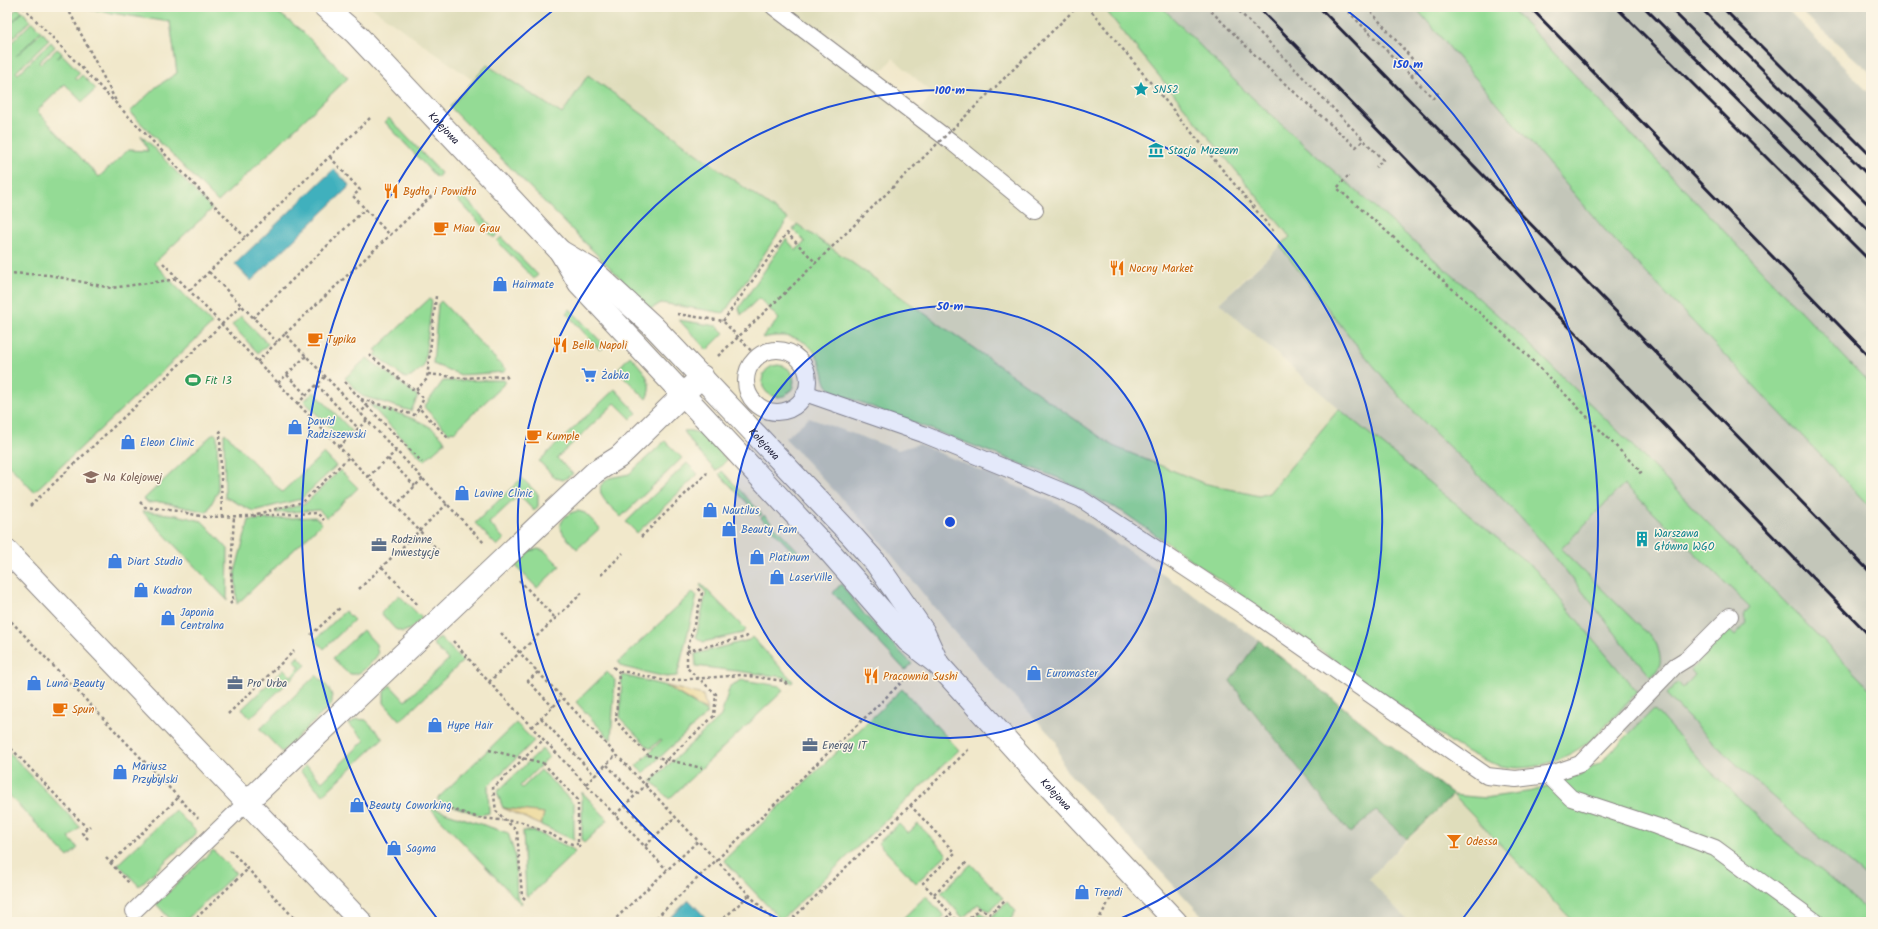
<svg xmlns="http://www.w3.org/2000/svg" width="1878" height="929" font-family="Kalam,sans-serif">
<rect width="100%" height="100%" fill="#fcf5e5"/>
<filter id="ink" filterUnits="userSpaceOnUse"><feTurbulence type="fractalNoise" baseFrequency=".025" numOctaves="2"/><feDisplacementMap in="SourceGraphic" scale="8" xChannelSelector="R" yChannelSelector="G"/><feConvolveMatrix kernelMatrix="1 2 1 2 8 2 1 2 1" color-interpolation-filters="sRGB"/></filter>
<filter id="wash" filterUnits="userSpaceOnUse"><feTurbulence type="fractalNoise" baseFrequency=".012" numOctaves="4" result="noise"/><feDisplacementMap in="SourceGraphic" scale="16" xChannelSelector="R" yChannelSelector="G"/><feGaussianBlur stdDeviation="0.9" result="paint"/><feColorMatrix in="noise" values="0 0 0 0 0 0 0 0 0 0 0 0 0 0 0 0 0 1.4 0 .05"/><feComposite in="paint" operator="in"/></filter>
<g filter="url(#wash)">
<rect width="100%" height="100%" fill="#f1e8cb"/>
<!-- built -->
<g fill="#dfddbb" fill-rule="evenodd">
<path d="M371,7H1103L1290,237L1242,280L1219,303L1339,409L1269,493L1259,496L1203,483L1113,446L783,216L588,75L562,114L487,66L474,81ZM893,58L933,94L918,111L878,76Z"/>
<path d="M1453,795L1574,922H1409L1369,879Z"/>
</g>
<!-- industrial -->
<g fill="#c3c6b9">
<path d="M1103,7H1785L1871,95V913L1780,837L1707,768L1654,709L1629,734L1612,718L1636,693L1535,569L1339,409L1219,303L1290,237Z"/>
<path d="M1796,7H1871V73Z"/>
<path d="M809,418L898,450L919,444L1064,507L1259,640L1230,681L1350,832L1376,811L1407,839L1369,879L1409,922H1208L1064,768L1056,741L955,633L873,532L785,438Z"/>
</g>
<!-- green -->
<g fill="#94db95" stroke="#5b7e68">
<path d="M87,7H271L302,31L348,78L218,202L130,112L156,87L177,73L170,22L85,9Z"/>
<path d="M1103,7H1162L1244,90L1295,137L1516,331L1621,434L1871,690V881C1801,821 1729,763 1666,694L1678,682L1683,688L1695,675L1691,670L1727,631H1730L1735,636L1747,623L1743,615L1750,607L1624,484L1561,549L1656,642C1661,659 1664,664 1651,677C1609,628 1572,575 1529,527C1489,482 1443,444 1403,400C1359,351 1320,298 1280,246L1290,237Z"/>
<path d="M1415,7H1510L1871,385V508L1604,229Z"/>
<path d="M18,8L22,12L7,27L23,12L30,21L7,43V18Z"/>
<path d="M32,22L41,31L16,56L42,32L49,40L16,72L18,74L51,42L55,47L39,62L41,64L57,49L62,53L57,58L62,54L80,73L75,78L77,80L82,75L96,89L82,102L65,84L37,111L99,177L128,150L148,151L141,135L212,209L154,263L212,324L34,492L7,463V47Z"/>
<path d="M487,65L562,114L588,75L788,219L724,313L661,303L651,309L450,107Z"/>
<path d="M389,118L441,173L437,178L385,122Z"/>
<path d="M462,195L498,233L494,238L457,199Z"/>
<path d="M797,224L1113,446L1203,483L1259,496L1269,493L1339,409L1535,569L1637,692C1622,707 1605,729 1590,741C1564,761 1527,775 1495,764C1479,759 1465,751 1451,742L1123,512L1058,478L836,393C822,385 826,378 821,365C812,338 788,332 763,338L762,337L779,319L759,298L741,315L739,308L786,239L796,250L805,242L793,230Z"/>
<path d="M501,237L538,275L534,279L497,241Z"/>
<path d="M429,299L432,301L424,366L411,377L405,378L375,355L378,352L375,350Z"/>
<path d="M441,301L506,370L504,372L461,375L433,364L438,304Z"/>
<path d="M570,309L605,346L600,350L566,313Z"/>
<path d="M241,316L268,344L258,353L232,325Z"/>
<path d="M679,320L717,326L724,333L707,350Z"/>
<path d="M630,356C641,368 656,381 646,399L617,370Z"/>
<path d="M367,358L418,396L411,411L362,396L345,378Z"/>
<circle cx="778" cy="381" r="16"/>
<path d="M504,380L506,382L454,432L452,431L449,433L424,407L443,381Z"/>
<path d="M615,389L637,413L631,419L615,403L557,458L573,474L563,480L555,478L539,461Z"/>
<path d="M314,392L352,431L342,440L304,401Z"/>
<path d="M369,404C391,412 435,421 445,442L424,461Z"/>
<path d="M684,431C703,428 716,448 727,460L716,471L696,449Z"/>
<path d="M214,433L217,436L218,491L207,512L160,502L148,503L144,499Z"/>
<path d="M225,433L282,492L324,453L336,466L301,499L253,511L225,497L224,434Z"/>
<path d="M665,441L682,458L621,517C613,508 597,498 601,485L609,478L629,474Z"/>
<path d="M687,463L698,474L637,533L626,522Z"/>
<path d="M340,470L358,488L327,518L319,510L276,513V511L305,504Z"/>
<path d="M722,471L762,514L760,516L719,474Z"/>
<path d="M522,478L538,494V506L534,511L519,495L489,523L504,539L497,546L475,523Z"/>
<path d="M142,511L177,515L202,521L228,549L227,600Z"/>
<path d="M578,511L585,513L600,528L577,549L564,535L560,527C562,518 569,512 578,511Z"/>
<path d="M764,515L800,553L797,556L761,518Z"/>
<path d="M315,517L322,523L237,604L235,572L249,520Z"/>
<path d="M538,549L545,551L560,566L537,588L515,565L530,551Z"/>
<path d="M701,584L746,630L743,633L703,642L696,637L706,593L700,585Z"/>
<path d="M841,584L864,614L912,664L905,670L833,593Z"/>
<path d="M693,592L697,596L677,676L666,677L623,667L618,662Z"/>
<path d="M399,595L422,618L410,629L403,632L395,629L381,613Z"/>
<path d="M345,611L354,620L324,649L315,640Z"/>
<path d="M363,630L376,644L378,654C375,659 371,663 367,667C351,682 345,671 333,658Z"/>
<path d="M440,637L463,661L400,721L384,703V692L390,685L405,701L448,660L433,644Z"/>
<path d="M752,637L793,681L792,683L784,677L696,666L695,654L749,640Z"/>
<path d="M298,656L306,665L250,718L242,709L284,669L291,676L300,667L294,661Z"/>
<path d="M607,672L615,680L611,740L576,702Z"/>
<path d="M316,675C324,683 336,692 331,705L282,752L260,729Z"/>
<path d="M622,675L666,686L708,713L643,773L636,766L661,741L660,740L650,749L620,718Z"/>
<path d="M742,680L780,686L784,690L669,799L651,781L721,716L730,686Z"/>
<path d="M902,689L959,750L781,920L724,860Z"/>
<path d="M1654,709L1707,768L1780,837L1871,913V922H1574L1453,795L1485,798L1533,791L1579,775L1600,763Z"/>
<path d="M357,719L366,720L383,738L323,795L300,771L306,765L322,782L365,740L349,724Z"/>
<path d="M516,723L534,741L488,786L489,813L480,815L440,802L437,799Z"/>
<path d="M542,749L549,757L520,786L522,788L541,770L574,804V840L541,825L544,813L503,808L497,792Z"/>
<path d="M7,750L80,827L69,838L78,848L68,857L7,793Z"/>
<path d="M582,792L608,820L584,843L582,841Z"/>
<path d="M431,805L435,809L508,833L515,855L517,897L522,902L521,904L429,807Z"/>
<path d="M175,810L197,832L139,886L118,864Z"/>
<path d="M899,824L908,833L918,824L947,854L916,883L878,843Z"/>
<path d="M523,831H534L571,848L575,852L528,897L526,894Z"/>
<path d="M213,850L236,873L184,922H173L156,904Z"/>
<path d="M971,864L1003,898L989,911L978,904L963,918L941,893Z"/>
<path d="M926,896L944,916L938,922H899Z"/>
<path d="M1007,902L1016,911L1009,922H974L980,912L990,918Z"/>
</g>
<!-- forest -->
<path fill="#77bb7e" stroke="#4c6e5c" d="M1259,640L1453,795L1407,839L1376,811L1350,833L1241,696L1230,681Z"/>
<!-- sand -->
<g fill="#eeda9e" stroke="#887e6c">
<path d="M666,686L703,695L707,711Z"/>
<path d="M503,808L544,813L541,825Z"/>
</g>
<!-- water -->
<g fill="#41b0bd" stroke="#32697c">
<path d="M334,169L350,186L251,281L235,264Z"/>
<path d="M689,900L705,917L699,922H666Z"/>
</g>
</g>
<g filter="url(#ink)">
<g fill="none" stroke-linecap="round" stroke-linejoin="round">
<defs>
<g id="lane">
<path d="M774,7L953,143L1035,210"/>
<circle cx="777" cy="381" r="31"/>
<path d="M805,393L923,434L1081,499L1252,612L1487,776L1516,779L1548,775L1580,764L1675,666L1688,658L1730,616"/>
<path d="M1548,775L1571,798L1656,826L1715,848L1816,922"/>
<path d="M134,911L247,802"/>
</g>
<g id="street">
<path id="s1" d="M325,7L355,33L560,251L579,283L831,553L908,641L938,664L1040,777L1176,922"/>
<path id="s2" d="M560,251L592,270L653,326L852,536L876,563L923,631L938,664"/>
<path d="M7,551L361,922"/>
<path d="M247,802L578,488L595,472L619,457L702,376"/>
</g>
</defs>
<!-- lane casing -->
<use href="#lane" stroke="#8a8583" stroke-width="18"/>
<!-- street casing -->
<use href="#street" stroke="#8a8583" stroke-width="24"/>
<!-- path -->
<g stroke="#8a8583" stroke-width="2.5" stroke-dasharray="3 3" stroke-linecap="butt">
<path d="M23,7L245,237"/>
<path d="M67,7L117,103"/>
<path d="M1088,7L1274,232"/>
<path d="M1207,7L1274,74L1356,147L1364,140"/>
<path d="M1235,7L1383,160L1376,167"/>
<path d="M1344,7L1433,98L1440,91"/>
<path d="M1367,7L1420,68L1411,76"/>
<path d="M330,157L360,190L353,196L390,235"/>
<path d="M1348,176L1337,188L1521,349L1641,472L1638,474"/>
<path d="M163,263L438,550"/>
<path d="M209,272L277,342"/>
<path d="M7,273L49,275L111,288L178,279"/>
<path d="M190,290L370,118"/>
<path d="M677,314L723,321L757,357"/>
<path d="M253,318L365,209"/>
<path d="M723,321L787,233L816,263"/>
<path d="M285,334L438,190"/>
<path d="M369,355L424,398L419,408"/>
<path d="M718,356L789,289"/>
<path d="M257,362L285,334L484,543"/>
<path d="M428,374L463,378L506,376L509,380"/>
<path d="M287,375L306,395"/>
<path d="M345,382L367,406L360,413"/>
<path d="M278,383L306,356"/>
<path d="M317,385L358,428"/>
<path d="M416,390L427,379L436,296"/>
<path d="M361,399L414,415L419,408L448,438"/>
<path d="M297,404L326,376"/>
<path d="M367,406L422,462"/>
<path d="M339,447L367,420"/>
<path d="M388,459L415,486"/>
<path d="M368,477L396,451"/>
<path d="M140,502L145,507L177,511L205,517L249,516L303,502L349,457"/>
<path d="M30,506L242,305"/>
<path d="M395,506L423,478"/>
<path d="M253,516L317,513L324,520"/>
<path d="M222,517L220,432L222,430"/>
<path d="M641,537L707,473"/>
<path d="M382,567L418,605"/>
<path d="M601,575L623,553"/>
<path d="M519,580L556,619"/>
<path d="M359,589L447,504"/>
<path d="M230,604L233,601L231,570L234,516"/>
<path d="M7,617L198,818"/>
<path d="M501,633L775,922"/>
<path d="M311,635L341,607"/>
<path d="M453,641L489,682L667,870"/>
<path d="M687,651L746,637L749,634"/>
<path d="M613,667L619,672L616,721L648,755"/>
<path d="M538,672L528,681L553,707"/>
<path d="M619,672H627L666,681L742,675L784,681L788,686"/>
<path d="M489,682L584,591"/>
<path d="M228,714L294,651"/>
<path d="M541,718L595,776"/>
<path d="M532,727L562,698"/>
<path d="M7,744L87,828"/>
<path d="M543,763L578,800V844L580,847"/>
<path d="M607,765L635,795"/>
<path d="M586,784L616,755"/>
<path d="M433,803L479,818L522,822L572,844H578"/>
<path d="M625,805L654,837"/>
<path d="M910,805L955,853L923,883L958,922"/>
<path d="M615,815L645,786L649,776L714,716L716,694L687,668V651L701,598L702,593L697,588"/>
<path d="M88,839L82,833L90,826"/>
<path d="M645,846L675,817"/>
<path d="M230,850L298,922"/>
<path d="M106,858L130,884"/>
<path d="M111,863L179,797"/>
<path d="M934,894L968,861"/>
<path d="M525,899L522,896L517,831L496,811L493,788L543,740"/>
<path d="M161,916L166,922"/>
<path d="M192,922L248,869"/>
<path d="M612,922L698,841"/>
<path d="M652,922L904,680"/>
<path d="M720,922L749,895"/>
<path d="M789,922L969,749"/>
<path d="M942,922L951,914"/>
<path d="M966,922L979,908L990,914L1005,900"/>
<path d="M1097,922L1111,898"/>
</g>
<!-- lane -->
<use href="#lane" stroke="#fff" stroke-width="16"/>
<!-- street -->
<use href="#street" stroke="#fff" stroke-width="22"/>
<!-- rail -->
<g stroke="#22223b" stroke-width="3">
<path d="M1258,7L1871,637"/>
<path d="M1319,7L1871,573"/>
<path d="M1530,7L1871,358"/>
<path d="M1616,7L1871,262"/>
<path d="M1644,7L1871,233"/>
<path d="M1669,7L1871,207"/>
<path d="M1700,7L1871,178"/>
<path d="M1722,7L1871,156"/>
</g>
<!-- path-bridge -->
<g stroke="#8a8583" stroke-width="2.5" stroke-dasharray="3 3" stroke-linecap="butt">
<path d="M789,289L1077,7"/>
<path d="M489,750L543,763"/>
<path d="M648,755L702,768"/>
</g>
</g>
</g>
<!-- distance rings -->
<circle cx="950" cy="522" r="216" fill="#1d4ed8" fill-opacity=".12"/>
<g fill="none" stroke="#1d4ed8" stroke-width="2">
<circle cx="950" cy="522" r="216"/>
<path d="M785 921A432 432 0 1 1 1115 921"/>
<path d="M439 921A648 648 0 0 1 556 8M1344 8A648 648 0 0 1 1461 921"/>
</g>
<!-- icons -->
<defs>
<symbol id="sight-bare" viewBox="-9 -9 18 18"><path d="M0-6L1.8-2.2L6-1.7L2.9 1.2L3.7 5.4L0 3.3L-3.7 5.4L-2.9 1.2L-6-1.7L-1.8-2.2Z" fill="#0f9aa8" stroke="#fcf5e5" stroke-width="2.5" paint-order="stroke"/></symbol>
<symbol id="museum-bare" viewBox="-9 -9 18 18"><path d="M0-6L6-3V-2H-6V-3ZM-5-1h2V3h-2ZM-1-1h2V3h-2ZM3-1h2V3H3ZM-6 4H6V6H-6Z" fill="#0f9aa8" stroke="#fcf5e5" stroke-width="2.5" paint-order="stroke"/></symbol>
<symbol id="restaurant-bare" viewBox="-9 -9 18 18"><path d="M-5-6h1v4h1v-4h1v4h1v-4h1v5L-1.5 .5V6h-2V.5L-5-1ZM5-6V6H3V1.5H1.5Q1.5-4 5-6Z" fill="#e8710a" stroke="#fcf5e5" stroke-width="2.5" paint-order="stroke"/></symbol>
<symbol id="cafe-bare" viewBox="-9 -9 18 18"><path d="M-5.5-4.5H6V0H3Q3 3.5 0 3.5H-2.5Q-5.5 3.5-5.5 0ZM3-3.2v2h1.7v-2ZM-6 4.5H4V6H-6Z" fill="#e8710a" stroke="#fcf5e5" stroke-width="2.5" paint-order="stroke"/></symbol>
<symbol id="shop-bare" viewBox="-9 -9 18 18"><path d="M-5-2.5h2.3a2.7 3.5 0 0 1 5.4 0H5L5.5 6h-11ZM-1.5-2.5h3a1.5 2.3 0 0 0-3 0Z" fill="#3f7fe0" stroke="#fcf5e5" stroke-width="2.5" paint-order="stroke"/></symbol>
<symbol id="supermarket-bare" viewBox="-9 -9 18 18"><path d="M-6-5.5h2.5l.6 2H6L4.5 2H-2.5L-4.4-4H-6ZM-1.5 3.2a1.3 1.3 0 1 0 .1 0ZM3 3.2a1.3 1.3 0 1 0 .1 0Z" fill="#3f7fe0" stroke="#fcf5e5" stroke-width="2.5" paint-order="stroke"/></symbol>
<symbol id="stadium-bare" viewBox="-9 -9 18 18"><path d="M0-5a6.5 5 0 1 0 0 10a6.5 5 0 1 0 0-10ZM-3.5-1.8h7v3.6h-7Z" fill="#2e9e5b" stroke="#fcf5e5" stroke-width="2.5" paint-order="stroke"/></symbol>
<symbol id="school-bare" viewBox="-9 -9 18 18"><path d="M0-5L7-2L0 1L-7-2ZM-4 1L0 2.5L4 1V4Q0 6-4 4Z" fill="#8d6e63" stroke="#fcf5e5" stroke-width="2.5" paint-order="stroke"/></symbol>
<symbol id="building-bare" viewBox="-9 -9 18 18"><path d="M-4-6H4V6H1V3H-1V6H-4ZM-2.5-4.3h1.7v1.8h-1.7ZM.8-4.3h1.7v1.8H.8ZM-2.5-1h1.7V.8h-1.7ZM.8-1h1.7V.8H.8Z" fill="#0f9aa8" stroke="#fcf5e5" stroke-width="2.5" paint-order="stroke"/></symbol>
<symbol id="office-bare" viewBox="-9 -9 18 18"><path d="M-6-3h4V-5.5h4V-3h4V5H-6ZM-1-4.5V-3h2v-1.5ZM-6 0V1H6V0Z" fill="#5c6f8a" stroke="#fcf5e5" stroke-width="2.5" paint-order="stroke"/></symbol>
<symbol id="bar-bare" viewBox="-9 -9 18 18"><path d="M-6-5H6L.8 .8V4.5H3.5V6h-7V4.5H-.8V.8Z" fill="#e8710a" stroke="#fcf5e5" stroke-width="2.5" paint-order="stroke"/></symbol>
</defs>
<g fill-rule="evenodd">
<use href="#sight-bare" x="1130" y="78" width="22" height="22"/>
<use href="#museum-bare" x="1145" y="139" width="22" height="22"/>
<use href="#restaurant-bare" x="380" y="180" width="22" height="22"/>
<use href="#cafe-bare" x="430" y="217" width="22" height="22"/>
<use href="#restaurant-bare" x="1106" y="257" width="22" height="22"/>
<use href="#shop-bare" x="489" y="273" width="22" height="22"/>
<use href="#cafe-bare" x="304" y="328" width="22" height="22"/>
<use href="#restaurant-bare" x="549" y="334" width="22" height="22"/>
<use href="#supermarket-bare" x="578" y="364" width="22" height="22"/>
<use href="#stadium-bare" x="182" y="369" width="22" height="22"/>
<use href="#shop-bare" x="284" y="416" width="22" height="22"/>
<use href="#cafe-bare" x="523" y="425" width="22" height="22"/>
<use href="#shop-bare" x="117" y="431" width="22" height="22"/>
<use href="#school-bare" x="80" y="466" width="22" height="22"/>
<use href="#shop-bare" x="451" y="482" width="22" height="22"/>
<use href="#shop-bare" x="699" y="499" width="22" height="22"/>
<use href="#shop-bare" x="718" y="518" width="22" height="22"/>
<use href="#building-bare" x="1631" y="528" width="22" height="22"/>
<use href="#office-bare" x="368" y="534" width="22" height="22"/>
<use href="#shop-bare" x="746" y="546" width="22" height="22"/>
<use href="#shop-bare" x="104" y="550" width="22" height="22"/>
<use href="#shop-bare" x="766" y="566" width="22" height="22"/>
<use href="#shop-bare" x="130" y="579" width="22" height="22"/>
<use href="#shop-bare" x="157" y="607" width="22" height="22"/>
<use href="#shop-bare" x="1023" y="662" width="22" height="22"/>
<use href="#restaurant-bare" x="860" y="665" width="22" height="22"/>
<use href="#shop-bare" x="23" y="672" width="22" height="22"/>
<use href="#office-bare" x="224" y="672" width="22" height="22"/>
<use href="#cafe-bare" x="49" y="698" width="22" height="22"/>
<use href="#shop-bare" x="424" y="714" width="22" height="22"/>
<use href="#office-bare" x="799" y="734" width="22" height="22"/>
<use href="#shop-bare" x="109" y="761" width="22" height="22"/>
<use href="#shop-bare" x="346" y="794" width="22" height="22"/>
<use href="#bar-bare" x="1443" y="830" width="22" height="22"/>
<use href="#shop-bare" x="383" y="837" width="22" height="22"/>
<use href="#shop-bare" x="1071" y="881" width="22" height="22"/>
</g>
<g text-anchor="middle" stroke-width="3" stroke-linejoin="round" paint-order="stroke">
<!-- culture labels -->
<g font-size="11" fill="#0d838f" stroke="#fcf5e5" text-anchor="start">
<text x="1153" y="93">SN52</text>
<text x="1168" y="154">Stacja Muzeum</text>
<text x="1654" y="537">Warszawa<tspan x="1654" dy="13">Główna WGO</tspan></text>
</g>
<!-- street labels -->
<g font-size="11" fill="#22223b" stroke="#fcf5e5">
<text dy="4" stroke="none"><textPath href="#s1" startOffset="170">Kolejowa</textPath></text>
<text dy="4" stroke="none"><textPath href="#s2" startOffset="282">Kolejowa</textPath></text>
<text dy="4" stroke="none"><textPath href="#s1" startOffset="1076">Kolejowa</textPath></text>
</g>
<!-- food labels -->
<g font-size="11" fill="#c56008" stroke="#fcf5e5" text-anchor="start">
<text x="403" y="195">Bydło i Powidło</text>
<text x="453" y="232">Miau Grau</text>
<text x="1129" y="272">Nocny Market</text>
<text x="327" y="343">Typika</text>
<text x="572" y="349">Bella Napoli</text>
<text x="546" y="440">Kumple</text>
<text x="883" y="680">Pracownia Sushi</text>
<text x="72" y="713">Spun</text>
<text x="1466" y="845">Odessa</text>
</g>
<!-- shop labels -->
<g font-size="11" fill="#366cbe" stroke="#fcf5e5" text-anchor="start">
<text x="512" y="288">Hairmate</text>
<text x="601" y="379">Żabka</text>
<text x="307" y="425">Dawid<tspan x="307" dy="13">Radziszewski</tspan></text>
<text x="140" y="446">Eleon Clinic</text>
<text x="474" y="497">Lavine Clinic</text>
<text x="722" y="514">Nautilus</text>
<text x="741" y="533">Beauty Fam</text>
<text x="769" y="561">Platinum</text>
<text x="127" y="565">Diart Studio</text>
<text x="789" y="581">LaserVille</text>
<text x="153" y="594">Kwadron</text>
<text x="180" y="616">Japonia<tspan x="180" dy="13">Centralna</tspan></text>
<text x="1046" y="677">Euromaster</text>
<text x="46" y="687">Luna Beauty</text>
<text x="447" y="729">Hype Hair</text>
<text x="132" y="770">Mariusz<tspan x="132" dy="13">Przybylski</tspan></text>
<text x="369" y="809">Beauty Coworking</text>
<text x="406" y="852">Sagma</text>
<text x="1094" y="896">Trendi</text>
</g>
<!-- leisure labels -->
<g font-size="11" fill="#27864d" stroke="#fcf5e5" text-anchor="start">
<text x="205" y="384">Fit 13</text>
</g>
<!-- education labels -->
<g font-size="11" fill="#785e54" stroke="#fcf5e5" text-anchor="start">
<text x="103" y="481">Na Kolejowej</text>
</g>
<!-- service labels -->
<g font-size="11" fill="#4e5e75" stroke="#fcf5e5" text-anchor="start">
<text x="391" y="543">Rodzinne<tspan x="391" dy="13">Inwestycje</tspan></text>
<text x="247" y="687">Pro Urba</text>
<text x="822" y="749">Energy IT</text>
</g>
</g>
<circle cx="950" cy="522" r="6" fill="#1d4ed8" stroke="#fcf5e5" stroke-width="2"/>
<g font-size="12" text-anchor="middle" font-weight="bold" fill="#1d4ed8" stroke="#fcf5e5" stroke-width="3" stroke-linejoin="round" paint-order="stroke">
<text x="1408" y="68">150 m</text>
<text x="950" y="94">100 m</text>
<text x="950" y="310">50 m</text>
</g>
<!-- margin -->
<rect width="1878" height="929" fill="none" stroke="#fcf5e5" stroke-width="24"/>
</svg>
